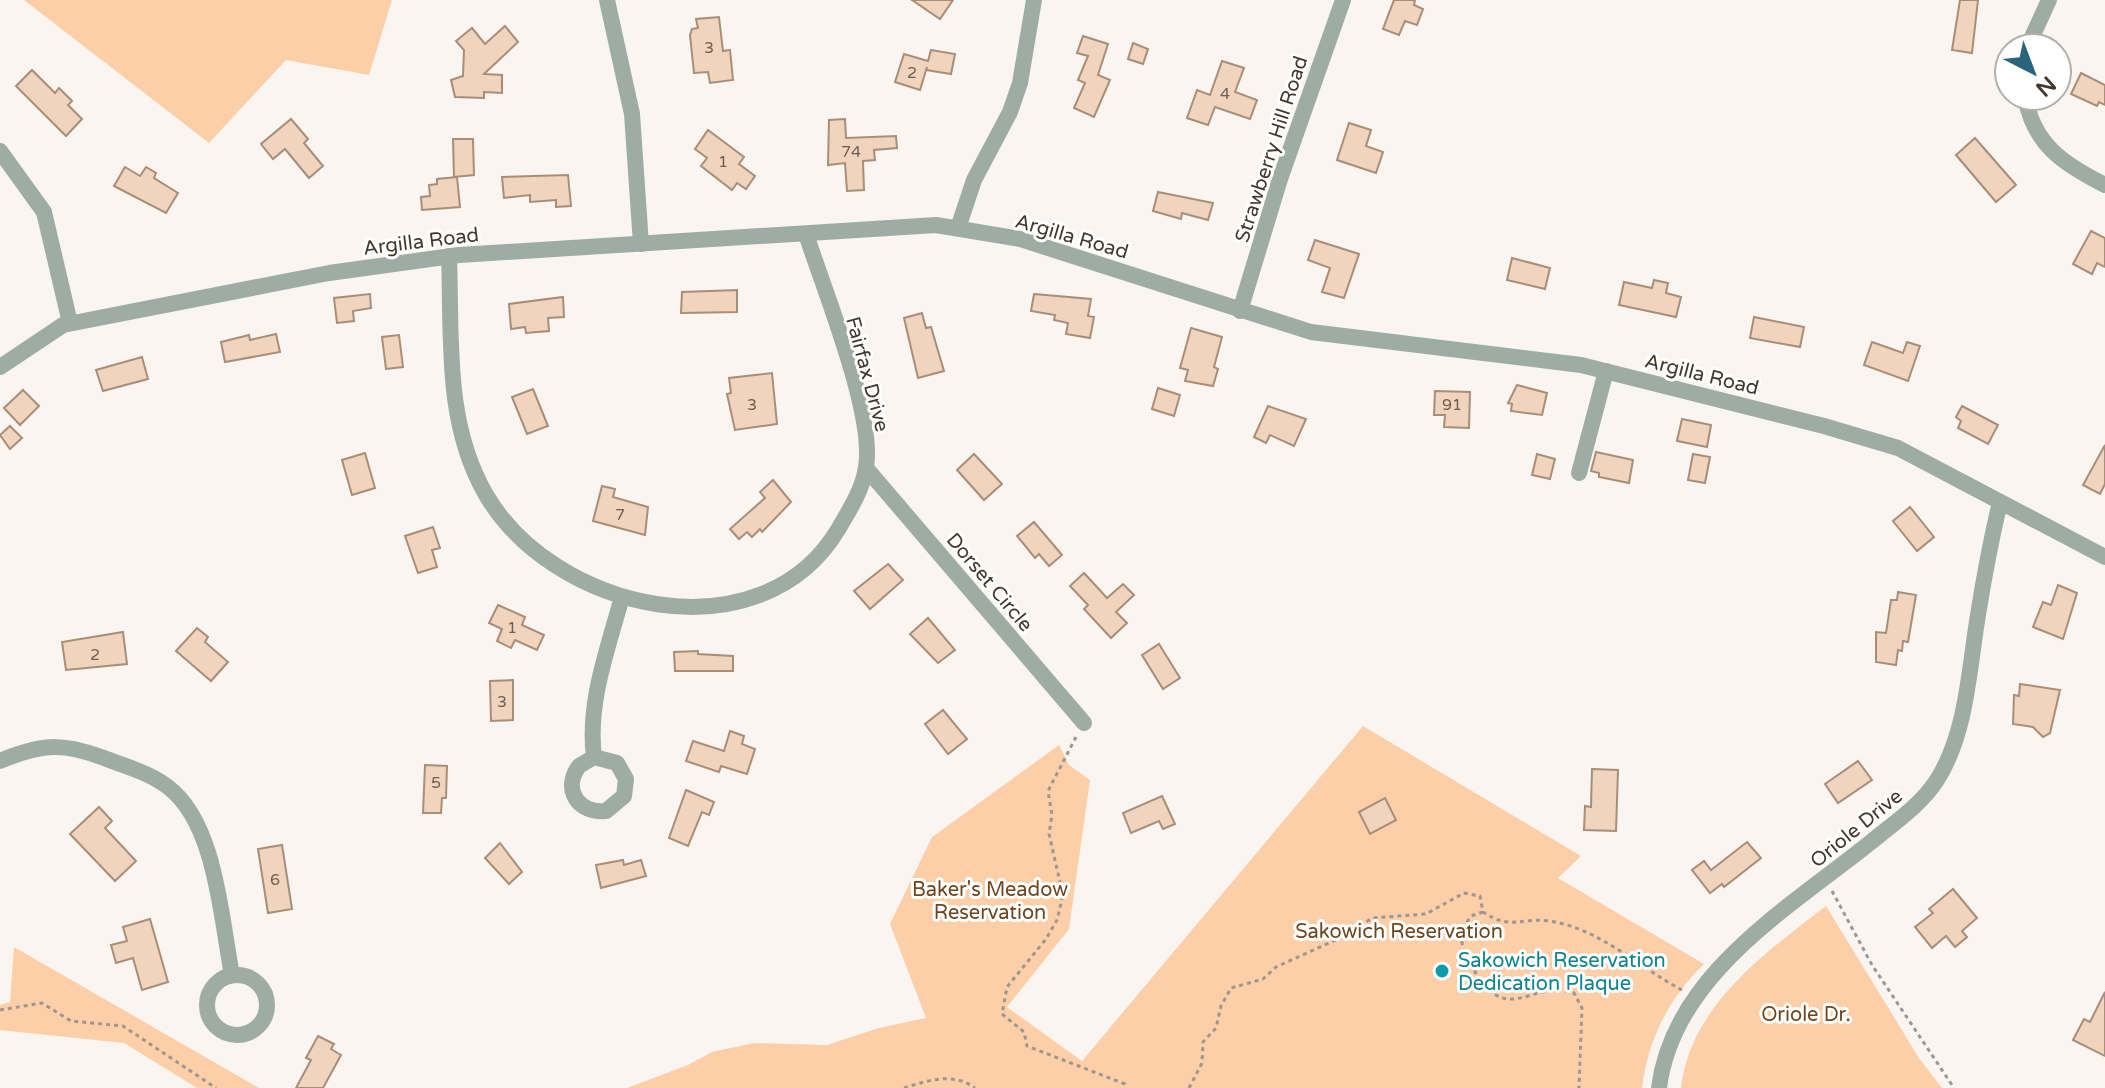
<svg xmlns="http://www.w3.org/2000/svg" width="2105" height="1088" font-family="'Varela Round',sans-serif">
<rect width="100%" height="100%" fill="#faf5f0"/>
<!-- green -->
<g fill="#fccfa9">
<path d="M24,0H392L369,75L286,60L209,143Z"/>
<path d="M1363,726L1581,856L1558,878L1704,964C1669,998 1648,1039 1642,1088H627L688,1065L712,1052L754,1043L827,1045L879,1028L926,1018L890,924L932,837L1059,745L1069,765L1090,780L1069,929L1007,1007L1082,1061Z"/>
<path d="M1826,906L1919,1058L1942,1088H1681C1690,1006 1765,953 1826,906Z"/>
<path d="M14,947L259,1088H197L124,1043L0,1030V1005L10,1002Z"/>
</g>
<!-- building -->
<g fill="#f1d4bd" stroke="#a88e78" stroke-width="2">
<path d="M912,0H953L940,19Z"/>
<path d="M1394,0H1415L1414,5L1423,9L1417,25L1405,21L1399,35L1383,29Z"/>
<path d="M1960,0H1978L1972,53L1952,50Z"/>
<path d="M719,17L723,51L730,50L733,80L710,83L708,72L694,73L690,35L692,29L698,28L696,19Z"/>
<path d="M505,26L518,42L484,74L502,75V93L484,92V98L455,97L451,80L463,76L464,50L456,41L472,28L485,44Z"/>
<path d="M1083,36L1108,44L1098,75L1110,80L1094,117L1074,108L1085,83L1078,80L1088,56L1077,53Z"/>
<path d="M1133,43L1148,49L1143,64L1128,59Z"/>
<path d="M931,50L955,54L951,74L926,70L927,67L920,90L895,82L904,54L928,61Z"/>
<path d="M1222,61L1244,68L1235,92L1257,100L1250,119L1215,107L1208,125L1187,118L1197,90L1210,95Z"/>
<path d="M32,70L55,93L59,88L72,101L68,105L82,119L66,136L16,86Z"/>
<path d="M2081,73L2105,85V105L2099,102L2097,106L2071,94Z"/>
<path d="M291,119L308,139L304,143L323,166L309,178L285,149L273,159L261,144Z"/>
<path d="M845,119L846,138L896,136L897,148L874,150L875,160L863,161L864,190L847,191L845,163L828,165L829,120Z"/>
<path d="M1349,123L1371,130L1366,146L1383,152L1376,173L1337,160Z"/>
<path d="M708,130L744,157L739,164L755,176L746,189L737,183L732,190L701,166L707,158L695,149Z"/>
<path d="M1975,138L2016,185L1996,202L1956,155Z"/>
<path d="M453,139H473L474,175L454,177Z"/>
<path d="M125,167L140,176L146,167L156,173L154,178L178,193L166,213L114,186Z"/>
<path d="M568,175L571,206L556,207V200L530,202V195L504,198L502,177Z"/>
<path d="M457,177L460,207L422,210L421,197L430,196L429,185L437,184V179Z"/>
<path d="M1158,192L1213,203L1208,220L1182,213L1181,219L1153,211Z"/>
<path d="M2091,231L2105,238V267L2097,263L2092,274L2073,264Z"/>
<path d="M1315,240L1359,254L1344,298L1322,292L1330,268L1308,260Z"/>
<path d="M1512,258L1550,268L1545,289L1507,280Z"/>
<path d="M1654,280L1668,283L1666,293L1681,297L1676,317L1619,305L1624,282L1652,288Z"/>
<path d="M737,290V312L681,313L682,292Z"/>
<path d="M370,294L371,308L353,311L354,321L337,323L334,298Z"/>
<path d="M1034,294L1091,299L1088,316L1094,317L1090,338L1066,334L1068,323L1054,320L1055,315L1031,311Z"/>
<path d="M563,297L564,317L548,318L549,331L526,333L525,327L511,329L509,304Z"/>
<path d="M922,313L926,328L931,327L944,371L918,378L904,318Z"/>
<path d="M1754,317L1804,327L1800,347L1750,338Z"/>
<path d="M1191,328L1222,337L1214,367L1218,369L1213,386L1185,381L1188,370L1180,368Z"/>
<path d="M276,334L280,352L225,362L221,342L249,335L250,340Z"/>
<path d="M399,335L403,367L386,369L382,337Z"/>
<path d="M1872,342L1903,353L1907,342L1920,346L1908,381L1864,365Z"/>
<path d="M142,357L148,379L103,391L96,370Z"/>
<path d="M772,373L777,424L735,430L727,394L731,393L729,378Z"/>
<path d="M1517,385L1547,393L1542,415L1511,411L1512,404L1508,403Z"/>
<path d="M1158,388L1180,395L1174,416L1152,409Z"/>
<path d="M533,389L548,426L527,434L512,397Z"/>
<path d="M23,390L39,406L20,425L4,408Z"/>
<path d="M1435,391L1470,392L1469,428L1444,427L1445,415H1434Z"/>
<path d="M1268,406L1306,419L1294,446L1270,435L1266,443L1254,437Z"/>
<path d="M1962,406L1998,425L1988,444L1958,428L1961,421L1956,417Z"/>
<path d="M1682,419L1711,425L1707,447L1677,441Z"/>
<path d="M10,426L22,438L10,449L0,435Z"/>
<path d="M2105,445V484L2100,494L2083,485Z"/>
<path d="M1596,452L1633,460L1629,483L1599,477V473L1591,471Z"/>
<path d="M365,453L375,488L352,495L342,460Z"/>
<path d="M974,454L1002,484L984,500L957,470Z"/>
<path d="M1537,454L1555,459L1550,479L1532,475Z"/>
<path d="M1693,454L1710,457L1705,483L1688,480Z"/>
<path d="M773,480L791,502L762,532L760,529L752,537L747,532L739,539L730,529L765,498L760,492Z"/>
<path d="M602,486L615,489L613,497L648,507L645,535L593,521Z"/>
<path d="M1910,507L1934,537L1917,551L1893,521Z"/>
<path d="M1034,522L1062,555L1049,566L1039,554L1035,558L1017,536Z"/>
<path d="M433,527L440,548L432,550L437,567L418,573L405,536Z"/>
<path d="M888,564L903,580L870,609L854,591Z"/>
<path d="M1084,573L1107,598L1123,584L1134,595L1116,612L1127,623L1111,638L1084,609L1088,605L1070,586Z"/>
<path d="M2058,585L2077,593L2063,639L2033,627L2043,602L2051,605Z"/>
<path d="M1898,592L1916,595L1908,642L1903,641L1902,651L1898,650L1896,665L1876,662V632L1886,633L1891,600H1897Z"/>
<path d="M498,605L525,617L522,625L544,635L537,650L515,640L511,648L497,641L502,629L489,623Z"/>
<path d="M928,618L955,650L938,663L910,634Z"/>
<path d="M197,628L208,637L205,642L228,662L211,681L176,651Z"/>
<path d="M123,632L127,664L66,670L62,642Z"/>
<path d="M1159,644L1180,678L1163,689L1142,655Z"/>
<path d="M698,651V654L733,656V671H675L674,652Z"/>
<path d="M513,680V720L491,721L490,681Z"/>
<path d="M2020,684L2060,690L2050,733L2043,737L2033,727L2013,724L2014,695L2019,696Z"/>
<path d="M943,710L967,739L948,754L925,724Z"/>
<path d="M730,731L744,736L742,744L755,749L747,774L721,766L719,772L686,761L693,741L724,751Z"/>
<path d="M1858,761L1872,780L1838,803L1825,784Z"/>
<path d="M425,765L447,766L446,798H442L441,813H423Z"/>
<path d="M1592,769L1618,770L1616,831L1584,830L1585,806L1591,807Z"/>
<path d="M686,790L714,802L709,815L702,812L688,846L669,838Z"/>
<path d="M1162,796L1175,824L1163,829L1159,821L1131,833L1123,813Z"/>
<path d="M1385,798L1396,820L1370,834L1359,812Z"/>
<path d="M99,807L112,821L105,828L136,861L115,881L70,834Z"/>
<path d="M1747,842L1761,858L1724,887L1722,884L1710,893L1692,870L1704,861L1711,870Z"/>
<path d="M500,843L522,872L509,884L485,858Z"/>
<path d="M282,845L292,909L268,913L258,849Z"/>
<path d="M623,860L624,865L641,860L646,876L601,888L596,865Z"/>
<path d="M1953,889L1977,918L1962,931L1967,937L1955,947L1946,936L1932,948L1915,927L1933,913L1929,909Z"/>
<path d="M150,919L168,982L142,990L133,958L116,963L111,945L127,941L123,927Z"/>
<path d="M2105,992V1056L2073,1040L2084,1019L2090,1022Z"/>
<path d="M318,1036L334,1044L331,1049L341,1055L323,1088H296L311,1060L306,1058Z"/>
</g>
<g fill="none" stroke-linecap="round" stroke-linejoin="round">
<!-- path -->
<g stroke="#9e968f" stroke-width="3" stroke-dasharray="4 4" stroke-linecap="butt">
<path d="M1076,737L1048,791L1052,815L1049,834L1063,895L1057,920L1046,939L1007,987L1002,1014L1024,1032L1027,1046L1125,1084L1126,1088"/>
<path d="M1832,891L1872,965L1954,1088"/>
<path d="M1483,912L1471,916C1459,933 1459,943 1469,961C1506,1033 1528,978 1574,993L1582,1008L1579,1088"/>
<path d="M0,1010L42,1003L71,1021L123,1026L216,1088"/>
<path d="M904,1088C929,1080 953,1072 975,1088"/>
<path d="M1189,1088L1202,1063L1203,1042L1216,1028L1221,1006L1231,988L1263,979L1276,967L1351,933L1372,918L1426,914L1464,893L1480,896L1483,912C1512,931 1520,917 1549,921C1599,928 1640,968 1682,990"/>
</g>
<!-- minor -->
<g stroke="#9dada6" stroke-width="16">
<path d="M607,0L632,114L641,244"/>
<path d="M2027,48L2049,0"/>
<path d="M2025,96C2033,144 2063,164 2105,185"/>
<path d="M0,151L44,212L70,323"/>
<path d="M958,228L974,180L1010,112L1020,83L1034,0"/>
<path d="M449,256C452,336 444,421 485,493C552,611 761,660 839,528C850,509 863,489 866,467C875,414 824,290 806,234"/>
<path d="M1240,311L1280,179L1343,0"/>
<path d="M0,367L63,325L329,273L459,255L936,225L1020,239L1311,332L1581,365L1824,426L1898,448L2105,557"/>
<path d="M866,468L1084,723"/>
<path d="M1579,473L1606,371"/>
<path d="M594,757L617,763L626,779L624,796L606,811C578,814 562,789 579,766L594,757C587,703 608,648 622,597"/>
<path d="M0,761C45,742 67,743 112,761C131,768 151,774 168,787C216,823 221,919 232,975"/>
<circle cx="237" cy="1005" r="30"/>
<path d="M1659,1088C1673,975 1789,908 1871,842C1894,823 1921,805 1937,780C1967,733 1969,668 1978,615C1984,577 1991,540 2000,502"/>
</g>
</g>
<!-- markers -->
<circle fill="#0f9aa8" stroke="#fff" stroke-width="3" cx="1442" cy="971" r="8"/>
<g text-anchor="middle" stroke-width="6" stroke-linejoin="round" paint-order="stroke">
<!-- number labels -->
<g font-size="16" fill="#6e5e52">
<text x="709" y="53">3</text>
<text x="912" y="78">2</text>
<text x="1225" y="99">4</text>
<text x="851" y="157">74</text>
<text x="723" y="167">1</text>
<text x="752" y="410">3</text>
<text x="1452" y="410">91</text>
<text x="620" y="520">7</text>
<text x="512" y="633">1</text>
<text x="95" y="660">2</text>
<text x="502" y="707">3</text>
<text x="436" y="788">5</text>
<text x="275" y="885">6</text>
</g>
<!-- street labels -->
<g font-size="20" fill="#43372e" stroke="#fff">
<text transform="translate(1271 149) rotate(-72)" y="7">Strawberry Hill Road</text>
<text transform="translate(1072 236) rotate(16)" y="7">Argilla Road</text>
<text transform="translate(421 241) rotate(-7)" y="7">Argilla Road</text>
<text transform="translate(868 374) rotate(75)" y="7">Fairfax Drive</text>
<text transform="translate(1702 374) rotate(14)" y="7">Argilla Road</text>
<text transform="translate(990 582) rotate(50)" y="7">Dorset Circle</text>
<text transform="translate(1856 828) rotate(-39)" y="7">Oriole Drive</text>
</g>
<!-- park labels -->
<g font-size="20" fill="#6d451f" stroke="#fff">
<text x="990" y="896">Baker's Meadow<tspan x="990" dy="23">Reservation</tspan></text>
<text x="1399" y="938">Sakowich Reservation</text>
<text x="1806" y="1021">Oriole Dr.</text>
</g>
<!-- culture labels -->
<g font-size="20" fill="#0d838f" stroke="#fff" text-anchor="start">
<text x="1458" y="967">Sakowich Reservation<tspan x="1458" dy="23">Dedication Plaque</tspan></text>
</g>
</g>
<!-- north arrow -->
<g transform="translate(2033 72) rotate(138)"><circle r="38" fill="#ffffff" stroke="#b4afab" stroke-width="2"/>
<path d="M0-6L14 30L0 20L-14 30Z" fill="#28657c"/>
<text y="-12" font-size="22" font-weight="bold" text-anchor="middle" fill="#43372e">N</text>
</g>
</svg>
